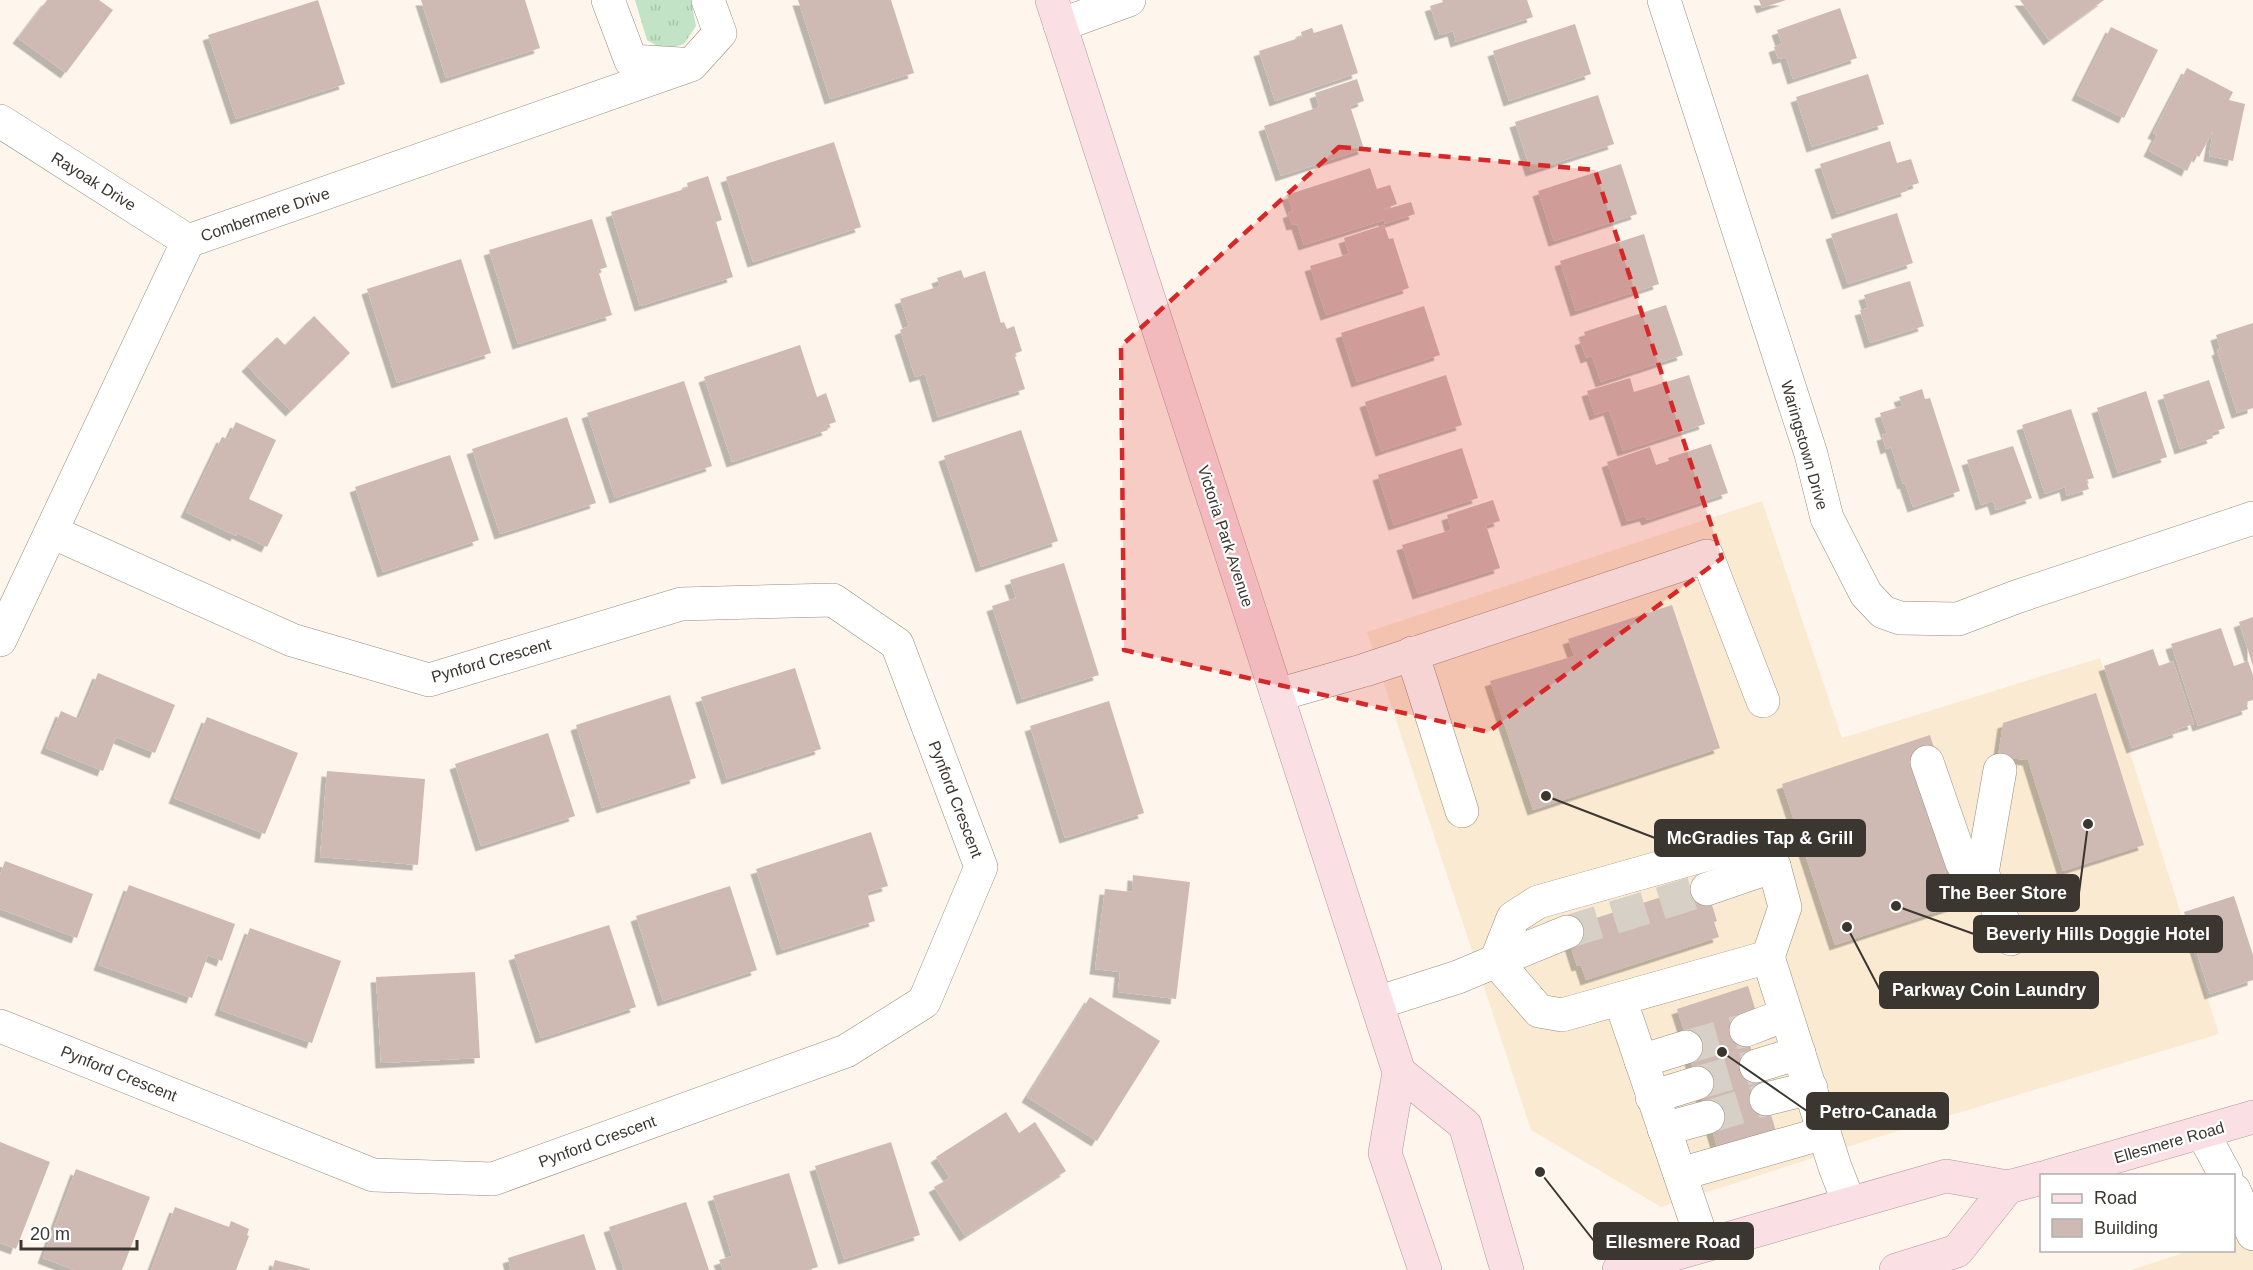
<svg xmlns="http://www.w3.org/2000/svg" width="2253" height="1270" font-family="Helvetica,sans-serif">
<defs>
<pattern id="grass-tufts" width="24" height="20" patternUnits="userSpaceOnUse" patternTransform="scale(1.5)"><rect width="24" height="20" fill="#c2e3c6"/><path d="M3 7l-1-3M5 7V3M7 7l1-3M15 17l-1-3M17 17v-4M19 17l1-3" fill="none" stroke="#a8c3aa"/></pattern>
<filter id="shadow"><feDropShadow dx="-5.5" dy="5.5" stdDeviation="0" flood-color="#0004"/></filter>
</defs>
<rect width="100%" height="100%" fill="#fef6ec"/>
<!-- built -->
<g fill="#fbead2">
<path d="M1762,501L1842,738L2100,658L2219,1034L1875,1138L1661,1207L1531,1130L1367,632Z"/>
<path d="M2253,1229V1270H2131L2189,1251L2234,1250V1236Z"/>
</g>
<!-- grass -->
<path fill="url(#grass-tufts)" d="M635,0H691L696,26L684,44L664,50L647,40Z"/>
<!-- building -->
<g fill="#cfb9b3" filter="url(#shadow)">
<path d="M47,0H99L113,10L66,73L18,38Z"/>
<path d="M318,0L345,84L236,119L208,35Z"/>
<path d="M421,0H525L540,48L446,78Z"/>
<path d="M798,0H891L914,73L830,99Z"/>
<path d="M1442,0H1527L1533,17L1456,42L1453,31L1440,35L1430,6L1443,2Z"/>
<path d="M1759,0H1786L1762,8Z"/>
<path d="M2020,0H2104L2049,40Z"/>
<path d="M1840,8L1857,58L1793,79L1786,57L1778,59L1774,47L1782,44L1777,30Z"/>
<path d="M1342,24L1358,73L1275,101L1259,51L1302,37L1301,32L1312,28L1314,33Z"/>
<path d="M1575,24L1591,74L1509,101L1493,51Z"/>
<path d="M2111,27L2158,50L2124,118L2077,95Z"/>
<path d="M2187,68L2233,92L2229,100L2245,104L2233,161L2209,156L2213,131L2199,157L2195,154L2187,171L2149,151L2157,135L2153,133Z"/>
<path d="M1868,74L1884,124L1812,147L1796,97Z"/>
<path d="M1357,79L1364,101L1350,106L1364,149L1281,176L1264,126L1319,107L1315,93Z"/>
<path d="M1598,95L1614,144L1531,171L1515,122Z"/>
<path d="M1890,141L1897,163L1911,159L1919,183L1906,187L1907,191L1837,214L1820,164Z"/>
<path d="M834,142L861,227L753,262L726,177Z"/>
<path d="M1621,164L1637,214L1554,241L1538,191Z"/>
<path d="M1370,168L1377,189L1390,185L1397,204L1384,209V210L1411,202L1415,214L1385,224L1384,220L1304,245L1297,224L1292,225L1288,213L1293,211L1287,195Z"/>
<path d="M708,176L722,220L716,222L733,277L640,306L611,212L688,188L687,183Z"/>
<path d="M1897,213L1913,263L1848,284L1831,234Z"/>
<path d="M592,219L607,267L598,270L612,315L518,344L489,250Z"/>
<path d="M1384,225L1389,239L1393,238L1409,288L1326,315L1310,266L1349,254L1344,238Z"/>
<path d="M1644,234L1659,284L1576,311L1560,261Z"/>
<path d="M461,259L491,353L397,383L367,289Z"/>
<path d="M961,270L964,278L985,271L1001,323L1004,322L1007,329L1014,326L1022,351L1014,354L1025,389L938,417L925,374L915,377L900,330L909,326L900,299L940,286L937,278Z"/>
<path d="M1910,281L1924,326L1870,343L1860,310L1868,308L1864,295Z"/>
<path d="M1666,305L1683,355L1601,382L1592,356L1586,358L1580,340L1586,338L1584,332Z"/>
<path d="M1424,306L1440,355L1357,382L1341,333Z"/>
<path d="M314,316L350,353L291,411L247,366L277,337L285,345Z"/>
<path d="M2253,323V408L2237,413L2217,350L2220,349L2216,335Z"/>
<path d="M800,345L817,397L826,393L836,422L826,425L828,430L732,462L704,377Z"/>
<path d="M1446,375L1462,425L1381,451L1365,402Z"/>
<path d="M1689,375L1705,424L1623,451L1609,410L1595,415L1587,391L1630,378L1634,392Z"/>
<path d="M2209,380L2225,428L2211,433L2213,438L2180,449L2163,395Z"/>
<path d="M684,381L712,466L615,498L587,413Z"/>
<path d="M1922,389L1925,399L1930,398L1960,491L1913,507L1905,483L1903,484L1891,447L1886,449L1882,435L1887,434L1880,413L1903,406L1899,397Z"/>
<path d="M2146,391L2167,457L2118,473L2097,408Z"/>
<path d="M2071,409L2094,478L2086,480L2089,489L2067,496L2065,487L2045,494L2022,425Z"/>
<path d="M567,417L596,503L500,534L472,449Z"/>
<path d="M236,422L276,440L249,499L283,515L267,547L237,533L236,536L186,512L222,437L228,439Z"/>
<path d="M1021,430L1058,541L981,567L944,456Z"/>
<path d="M1711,444L1728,493L1647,520L1645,516L1627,521L1607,462L1650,447L1656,465L1669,461L1668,458Z"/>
<path d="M2013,446L2032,498L1996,510L1993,501L1981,505L1967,460Z"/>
<path d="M1462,448L1478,498L1394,525L1378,475Z"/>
<path d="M450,455L479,540L383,572L355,487Z"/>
<path d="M1493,500L1500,521L1486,525L1500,568L1418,594L1402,545L1451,530L1447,515Z"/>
<path d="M1064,563L1099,675L1022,699L992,606L1016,598L1010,580Z"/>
<path d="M1672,605L1720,748L1533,810L1490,681L1574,656L1568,639Z"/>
<path d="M2253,617V666L2239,622Z"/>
<path d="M2221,628L2234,666L2248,661L2253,675V700L2246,702L2248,709L2198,726L2171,644Z"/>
<path d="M2153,649L2159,666L2173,661L2194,724L2178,729L2179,732L2132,748L2104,666Z"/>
<path d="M795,668L821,749L727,779L701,697Z"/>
<path d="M98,673L175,705L155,753L116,737L103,771L46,748L61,711L79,719Z"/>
<path d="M2096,693L2144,845L2063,871L2028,760L1998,757L2003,723Z"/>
<path d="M670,695L696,778L602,808L576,725Z"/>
<path d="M1109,701L1144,813L1065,838L1030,726Z"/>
<path d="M207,717L298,753L265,834L174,798Z"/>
<path d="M548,733L575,816L481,846L455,764Z"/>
<path d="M1930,735L1935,751L1918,756L1966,902L1835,945L1782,784Z"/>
<path d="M327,771L425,779L418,865L320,857Z"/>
<path d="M871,832L888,886L867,892L875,921L782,950L756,869Z"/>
<path d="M5,861L93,894L77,938L0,909V875Z"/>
<path d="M1133,875L1190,882L1176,999L1118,992L1120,972L1095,969L1105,889L1132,892Z"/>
<path d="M1705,883L1717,921L1714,922L1719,937L1586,980L1581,965L1577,966L1565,928Z"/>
<path d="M129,885L235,924L222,961L208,955L192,998L99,965Z"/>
<path d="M730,886L757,970L663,1001L636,916Z"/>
<path d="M2234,896L2253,955V980L2210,994L2184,912Z"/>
<path d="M609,925L636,1007L541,1038L514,955Z"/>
<path d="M250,928L341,961L312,1043L220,1010Z"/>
<path d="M475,972L480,1058L381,1063L376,977Z"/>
<path d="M1748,986L1758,1018L1743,1022L1778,1138L1720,1156L1684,1040H1687L1677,1009Z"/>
<path d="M1090,997L1160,1041L1097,1141L1027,1097Z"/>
<path d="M1006,1112L1019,1133L1035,1122L1066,1171L965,1236L934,1187L950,1178L936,1157Z"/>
<path d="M0,1142L50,1162L16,1249L0,1243Z"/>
<path d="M891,1142L920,1235L844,1259L815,1166Z"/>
<path d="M76,1169L150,1197L122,1270H75L43,1258Z"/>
<path d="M789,1173L818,1267L807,1270H723L719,1260L732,1256L713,1196Z"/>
<path d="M686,1202L709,1270H624L609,1227Z"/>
<path d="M175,1207L229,1227L231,1221L249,1229L247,1235L249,1236L236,1270H151Z"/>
<path d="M584,1234L596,1270H511L508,1258Z"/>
<path d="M275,1260L310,1269V1270H272Z"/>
</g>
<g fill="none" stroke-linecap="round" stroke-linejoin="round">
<!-- minor-tunnel -->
<g stroke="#d7d0c6" stroke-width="33" stroke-dasharray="33 16" stroke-linecap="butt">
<path d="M1567,932L1707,889"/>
<path d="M1686,1047L1746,1030"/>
<path d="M1697,1083L1756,1066"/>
<path d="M1708,1117L1766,1099"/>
</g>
<defs>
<g id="minor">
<path d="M608,0L631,61L680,64"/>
<path d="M1664,0L1811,454L1827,518L1866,594L1883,612L1900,618L1958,619L2016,597L2253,518"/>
<path d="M1060,25L1129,0"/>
<path d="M0,121L188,241"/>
<path d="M0,640L188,241L691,65L720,33L708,0"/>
<path d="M1412,653L1462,811"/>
<path d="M1277,695L1365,670L1707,556L1763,701"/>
<path d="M1927,762L1962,863L1982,873"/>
<path d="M2000,770L1982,873L2011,939"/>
<path d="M1707,889L1774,866"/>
<path d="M1496,961L1513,918L1538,902L1740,845L1774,866L1785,907L1768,957"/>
<path d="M1496,961L1567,932"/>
<path d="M1620,999L1704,1245"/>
<path d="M1377,1003L1458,977L1496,961L1539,1011L1562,1015L1768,957L1835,1167L1849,1203"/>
<path d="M0,1026L373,1175L493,1179L846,1051L924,1002L981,867L897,644L833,600L681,604L429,680L292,640L52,532"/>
<path d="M1746,1030L1785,1015"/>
<path d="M1641,1061L1686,1047"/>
<path d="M1756,1066L1799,1053"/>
<path d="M1652,1097L1697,1083"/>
<path d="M1766,1099L1811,1088"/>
<path d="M1664,1129L1708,1117"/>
<path d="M2202,1132L2226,1176"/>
<path d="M1680,1174L1824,1133"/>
<path d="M2234,1190L2253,1234"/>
</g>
<g id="major">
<path d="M1052,0L1399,1072L1385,1153L1425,1270"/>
<path d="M1399,1072L1465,1125L1507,1270"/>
<path d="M2049,1176L2253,1117"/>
<path d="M1619,1270L1946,1176L2008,1187L2042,1178"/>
<path d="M1896,1270L1957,1251L2008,1187"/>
</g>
</defs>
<!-- minor casing -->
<use href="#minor" stroke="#988d7d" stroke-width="34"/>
<!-- major casing -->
<use href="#major" stroke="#b59699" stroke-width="34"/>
<!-- minor -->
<use href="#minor" stroke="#fff" stroke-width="33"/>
<!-- major -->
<use href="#major" stroke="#fadfe4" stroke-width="33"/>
</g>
<!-- marked area -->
<path fill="#d62828" fill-opacity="0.2" stroke="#d62828" stroke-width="4.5" stroke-dasharray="12 8" stroke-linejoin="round" d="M1339,147L1595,170L1722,558L1488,732L1124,650L1121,346Z"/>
<g text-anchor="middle" stroke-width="4.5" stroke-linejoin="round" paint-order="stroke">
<!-- street labels -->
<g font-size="16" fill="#3b3630" stroke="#fff">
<text transform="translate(94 181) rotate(32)" y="6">Rayoak Drive</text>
<text transform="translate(265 214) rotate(-19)" y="6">Combermere Drive</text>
<text transform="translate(1805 445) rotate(74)" y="6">Waringstown Drive</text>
<text transform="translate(1226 536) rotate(72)" y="6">Victoria Park Avenue</text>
<text transform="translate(491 660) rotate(-16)" y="6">Pynford Crescent</text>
<text transform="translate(956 799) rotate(69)" y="6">Pynford Crescent</text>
<text transform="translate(119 1073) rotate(22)" y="6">Pynford Crescent</text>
<text transform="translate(597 1141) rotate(-20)" y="6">Pynford Crescent</text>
<text transform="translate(2169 1142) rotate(-16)" y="6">Ellesmere Road</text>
</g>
</g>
<!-- callouts -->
<path fill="none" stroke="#3b3630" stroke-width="2" d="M1546 796L1655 838M2088 824L2079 893M1896 906L1974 934M1847 927L1880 990M1722 1052L1807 1111M1540 1172L1594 1241"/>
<g fill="#3b3630" stroke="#fff" stroke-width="2">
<circle cx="1546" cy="796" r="6"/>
<circle cx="2088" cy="824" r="6"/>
<circle cx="1896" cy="906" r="6"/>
<circle cx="1847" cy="927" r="6"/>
<circle cx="1722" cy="1052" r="6"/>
<circle cx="1540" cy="1172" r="6"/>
</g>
<g fill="#3b3630" stroke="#3b3630" stroke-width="2">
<rect x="1655" y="820" width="210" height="36" rx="6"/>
<rect x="1927" y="875" width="152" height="36" rx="6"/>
<rect x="1974" y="916" width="248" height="36" rx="6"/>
<rect x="1880" y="972" width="218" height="36" rx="6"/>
<rect x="1807" y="1093" width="141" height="36" rx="6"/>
<rect x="1594" y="1223" width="159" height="36" rx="6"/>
</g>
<g font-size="18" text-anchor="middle" font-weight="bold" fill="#fff">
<text x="1760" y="844">McGradies Tap &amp; Grill</text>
<text x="2003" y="899">The Beer Store</text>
<text x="2098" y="940">Beverly Hills Doggie Hotel</text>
<text x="1989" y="996">Parkway Coin Laundry</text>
<text x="1878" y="1118">Petro-Canada</text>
<text x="1673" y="1248">Ellesmere Road</text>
</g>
<!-- legend -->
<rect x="2040" y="1174" width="195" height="78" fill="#ffffff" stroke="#b1afac" stroke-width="1.5"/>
<rect x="2052" y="1194" width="30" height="9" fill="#fadfe4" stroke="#b1afac" stroke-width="1.5"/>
<text x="2094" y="1204" font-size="18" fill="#3b3630">Road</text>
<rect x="2052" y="1219" width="30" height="18" fill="#cfb9b3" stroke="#b1afac" stroke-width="1.5"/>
<text x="2094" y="1234" font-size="18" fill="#3b3630">Building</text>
<!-- scale -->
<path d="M21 1240v9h116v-9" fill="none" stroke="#3b3630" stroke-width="3"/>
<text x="30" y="1240" font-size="18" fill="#3b3630" stroke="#ffffff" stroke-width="4.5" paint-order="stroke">20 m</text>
</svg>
